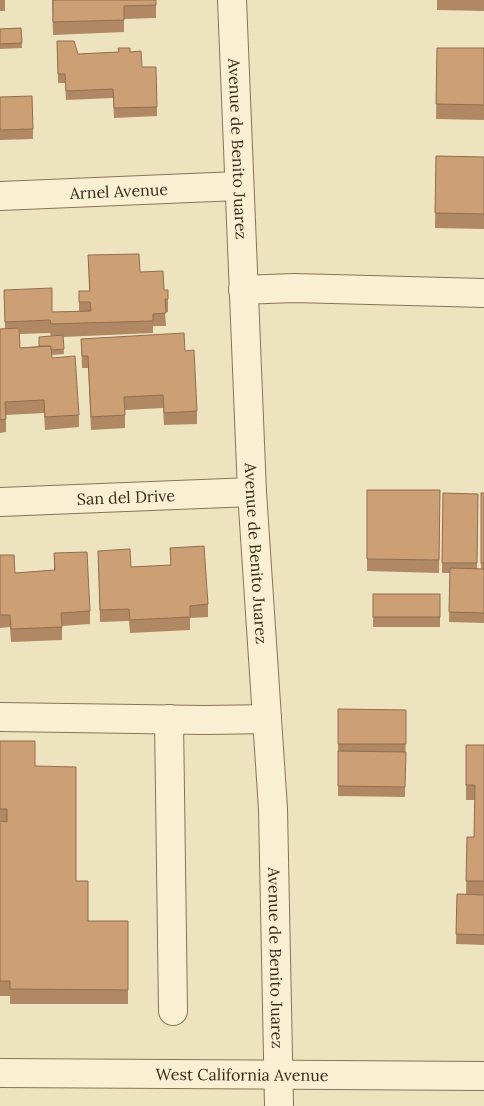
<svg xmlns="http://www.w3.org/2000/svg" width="484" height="1106" font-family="Lora,serif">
<rect width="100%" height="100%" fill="#eee3bf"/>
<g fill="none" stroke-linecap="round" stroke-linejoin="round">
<defs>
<g id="minor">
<path id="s1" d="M232,0L252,492L273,809L279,1106"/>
<path id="s2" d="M0,196L238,186"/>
<path d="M243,290L294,288L484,293"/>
<path id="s3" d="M0,502L252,492"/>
<path d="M0,717L204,720L267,719"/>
<path d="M169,719L173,1011"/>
<path id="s4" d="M0,1073L484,1076"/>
</g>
</defs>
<!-- minor casing -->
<use href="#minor" stroke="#877457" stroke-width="30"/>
<!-- minor -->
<use href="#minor" stroke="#f9f0d3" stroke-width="28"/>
</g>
<!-- wall -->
<g fill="#b08964" fill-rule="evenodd">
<rect x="0" y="0" width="5" height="11"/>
<path d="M52,0H156V18L124,19V32L53,35Z"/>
<path d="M437,0H484V11L437,10Z"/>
<path d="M21,28L22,48L0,49V29Z"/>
<path d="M57,41L78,54L118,52V48L130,52L142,67L157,107V116L114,118L113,98L66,100L65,83H58Z"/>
<path d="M437,48H484V120L436,119Z"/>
<path d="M0,97L33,129V139L0,140Z"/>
<path d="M436,156L484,157V229L435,228Z"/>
<path d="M88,255L140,272L164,290L168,299V312H165L166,326H153V333L63,337L64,354L52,355V358L79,415V427L45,430L44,413L6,415V432L0,433V329H5L4,290L52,312L79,311V291H89ZM50,333L51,336L39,346L20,348L19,334Z"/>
<path d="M81,339L185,351L197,411V424L164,425L163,408L125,410V428L91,430L88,368H82Z"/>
<path d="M367,490H440L439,573L367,571Z"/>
<path d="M443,493L478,494L477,569H481V493H484V623L449,622L450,573H442Z"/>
<path d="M170,548L208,604V617L190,618V630L130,633L129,621L100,622L98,551L131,567L171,565Z"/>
<path d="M54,553L90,611V624L62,626V640L11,642L10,627L0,628V555L15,573L54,570Z"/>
<rect x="373" y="594" width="67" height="33"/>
<path d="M338,709L406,710L405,797L338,796Z"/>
<path d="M0,741L35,766L76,881L88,921H128V1004H10V996H0Z"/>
<path d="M466,745H484V945L456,944L457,894H466L467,837H474L475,800H466Z"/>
</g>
<!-- building -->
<g fill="#cd9f74" stroke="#906f51">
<path d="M53,0H156V5L124,6V20L53,22Z"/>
<path d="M21,28L22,43L0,44V29Z"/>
<path d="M57,41H74L78,54L119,52L118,48H130V52L141,51L142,67H156L157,107L114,108L113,89L66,91L65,74H58Z"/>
<path d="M437,48H484V105L436,104Z"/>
<path d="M32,96L33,129L0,130V97Z"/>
<path d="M436,156L484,157V214L435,213Z"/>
<path d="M139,254L140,272L163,271L164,290H168V299H165L166,313L153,314V321L51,324L50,320L5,322L4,290L52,288V312L91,311L90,302H79V291H90L88,255Z"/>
<path d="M19,328L20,348L51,346L52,358L75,356L79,415L45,417L44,400L5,402L6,419L0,420V329Z"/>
<path d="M184,333L185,351L194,350L197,411L164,413L163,395L124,397L125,415L91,417L88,356H82L81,339Z"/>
<path d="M63,335L64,349L51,350V346H39V337Z"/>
<path d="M367,490H440L439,560L367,559Z"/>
<path d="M443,493L478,494L477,563H442Z"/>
<rect x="481" y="493" width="3" height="70"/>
<path d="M204,546L208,604L190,606V617L130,620L129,609L100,610L98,551L130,549L131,567L171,565L170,548Z"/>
<path d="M87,552L90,611L61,613L62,627L11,629L10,615H0V555H14L15,573L55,570L54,553Z"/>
<path d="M450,568L484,569V613L449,612Z"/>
<rect x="373" y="594" width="67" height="23"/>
<path d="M338,709L406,710V744H338Z"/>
<path d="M0,741H35V766L76,767V881H88V921H128V990L10,989V981H0V821L7,822V809H0Z"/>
<path d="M466,745H484V881H466L467,837H474L475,785H466Z"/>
<path d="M338,751L406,752L405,787L338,786Z"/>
<path d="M457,894L484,895V935L456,934Z"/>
</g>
<g text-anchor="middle" stroke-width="5" stroke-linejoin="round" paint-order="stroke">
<!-- street labels -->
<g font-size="16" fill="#372b1c" stroke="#f6edcf">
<text dy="6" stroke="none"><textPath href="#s1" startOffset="149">Avenue de Benito Juarez</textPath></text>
<text dy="6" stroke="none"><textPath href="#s2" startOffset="119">Arnel Avenue</textPath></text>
<text dy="6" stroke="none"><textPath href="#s3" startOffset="126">San del Drive</textPath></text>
<text dy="6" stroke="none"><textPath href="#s1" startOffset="554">Avenue de Benito Juarez</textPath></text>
<text dy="6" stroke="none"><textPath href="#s1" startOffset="959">Avenue de Benito Juarez</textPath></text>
<text dy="6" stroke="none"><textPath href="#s4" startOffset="242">West California Avenue</textPath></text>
</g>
</g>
</svg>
